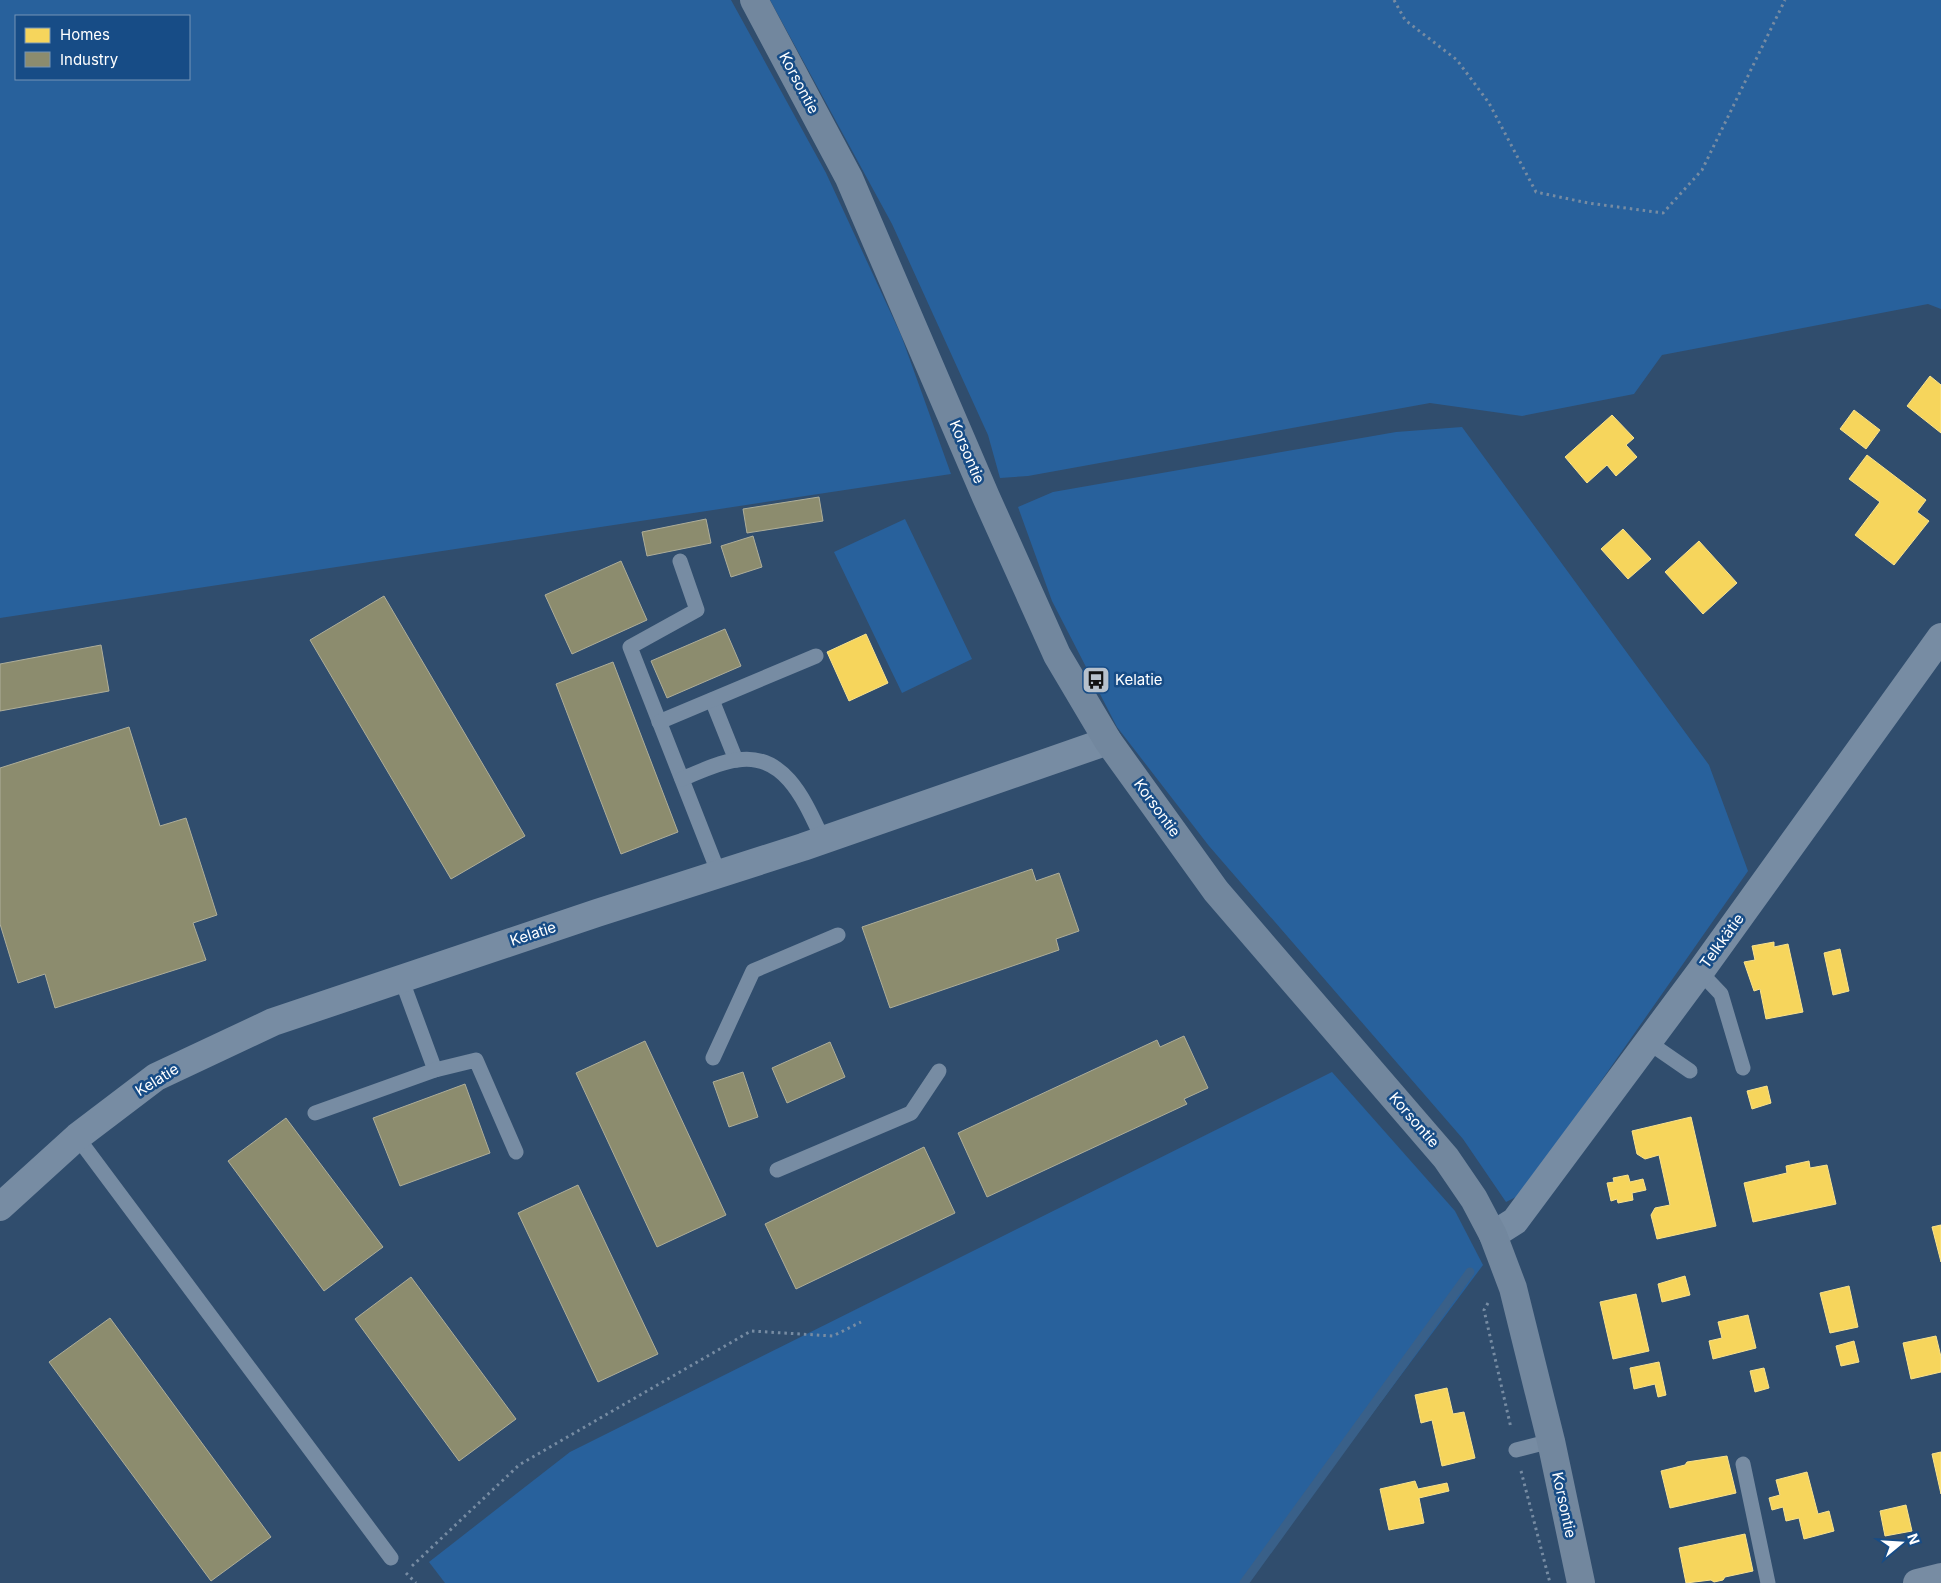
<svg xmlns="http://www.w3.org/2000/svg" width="1941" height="1583" font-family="Inter,sans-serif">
<rect width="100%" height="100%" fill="#304d6d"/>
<!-- green -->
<g fill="#28619c" fill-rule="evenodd">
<path d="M0,0H731L826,173L901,335L951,474L0,618ZM16,16H189V79H16Z"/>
<path d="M770,0H1941V309L1928,304L1662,355L1634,394L1522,416L1430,403L1028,476L1000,478L988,435L892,224Z"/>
<path d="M1462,427L1709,765L1748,871L1522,1194L1506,1202L1463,1139L1209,846L1117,727L1052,601L1018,507L1053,492L1396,432Z"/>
<path d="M905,519L972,659L902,693L834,552Z"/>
<path d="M1332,1072L1455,1211L1483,1265L1246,1583H445L429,1562L570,1452Z"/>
</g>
<!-- homes -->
<g fill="#f6d55c" stroke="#f9e28d">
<path d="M1930,376L1941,385V433L1907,406Z"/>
<path d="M1854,410L1880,430L1866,449L1840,429Z"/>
<path d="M1612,415L1634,438L1626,445L1637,457L1616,476L1607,465L1587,483L1565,457Z"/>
<path d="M1867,455L1926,500L1917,512L1929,521L1894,565L1855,535L1880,502L1849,479Z"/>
<path d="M1623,529L1651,559L1628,579L1601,549Z"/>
<path d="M1699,541L1737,583L1703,614L1665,572Z"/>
<path d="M866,634L888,683L849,701L827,652Z"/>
<path d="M1774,942V947L1788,944L1803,1012L1766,1019L1760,989L1754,991L1744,962L1755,960L1752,946Z"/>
<path d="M1840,949L1849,991L1833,995L1824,953Z"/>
<path d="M1767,1086L1771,1103L1752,1109L1747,1091Z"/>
<path d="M1691,1117L1716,1226L1657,1239L1651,1215L1655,1208L1670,1205L1659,1155L1645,1159L1637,1154L1632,1131Z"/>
<path d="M1809,1161L1810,1168L1827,1165L1836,1204L1753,1222L1744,1183L1787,1173L1786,1166Z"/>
<path d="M1628,1175L1630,1182L1643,1179L1646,1190L1632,1193L1633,1200L1618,1203L1617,1199L1611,1201L1607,1183L1614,1182L1613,1178Z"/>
<path d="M1941,1225V1262L1932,1227Z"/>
<path d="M1685,1276L1690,1295L1662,1302L1658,1284Z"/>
<path d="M1849,1286L1858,1327L1830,1333L1820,1293Z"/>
<path d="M1636,1294L1649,1351L1613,1359L1600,1302Z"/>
<path d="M1748,1315L1756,1348L1713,1359L1709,1341L1722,1338L1718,1322Z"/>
<path d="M1936,1336L1941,1357V1372L1911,1379L1903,1343Z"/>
<path d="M1854,1341L1859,1362L1841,1366L1836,1346Z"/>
<path d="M1659,1362L1666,1395L1658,1397L1655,1384L1634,1389L1630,1368Z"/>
<path d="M1764,1368L1769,1388L1755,1392L1750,1371Z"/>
<path d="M1447,1388L1453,1414L1464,1412L1475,1458L1442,1466L1432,1420L1421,1423L1415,1395Z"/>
<path d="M1941,1452V1494L1932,1454Z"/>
<path d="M1727,1456L1736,1493L1670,1508L1661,1471L1685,1465L1687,1462Z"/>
<path d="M1807,1472L1818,1514L1829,1511L1834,1531L1804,1539L1799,1518L1786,1521L1783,1507L1772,1510L1769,1498L1780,1495L1776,1480Z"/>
<path d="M1415,1481L1418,1489L1447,1483L1449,1491L1419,1498L1424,1523L1389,1530L1380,1489Z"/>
<path d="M1906,1505L1912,1531L1885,1536L1880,1511Z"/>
<path d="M1745,1534L1753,1571L1725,1577L1723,1580L1714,1582L1711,1580L1686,1583L1679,1548Z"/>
</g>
<!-- industry -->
<g fill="#8c8c6e" stroke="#aeae9a">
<path d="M819,497L823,521L747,533L743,509Z"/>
<path d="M706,519L711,543L647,556L642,532Z"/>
<path d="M753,536L762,567L731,577L721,546Z"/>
<path d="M621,561L647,620L572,654L545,595Z"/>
<path d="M384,596L525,836L451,879L310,640Z"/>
<path d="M725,629L741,666L667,698L651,661Z"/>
<path d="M101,645L109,691L0,711V664Z"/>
<path d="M613,662L678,832L621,854L556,684Z"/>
<path d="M129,727L160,826L186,818L217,915L193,923L206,960L55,1008L45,974L18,983L0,924V768Z"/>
<path d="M1032,869L1036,881L1059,873L1079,931L1056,939L1059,950L890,1008L862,927Z"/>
<path d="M1184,1036L1208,1088L1184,1099L1187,1104L987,1197L958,1133L1157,1040L1160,1047Z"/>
<path d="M645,1041L726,1215L657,1247L576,1073Z"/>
<path d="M830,1042L845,1077L787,1103L772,1068Z"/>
<path d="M743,1072L758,1117L729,1127L713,1082Z"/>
<path d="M465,1084L490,1153L400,1186L373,1118Z"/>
<path d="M286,1118L383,1247L324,1291L228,1161Z"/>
<path d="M924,1147L955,1213L796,1289L765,1224Z"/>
<path d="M578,1185L658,1354L598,1382L518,1213Z"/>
<path d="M411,1277L516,1419L459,1461L355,1319Z"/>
<path d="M110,1318L271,1537L211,1581L49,1362Z"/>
</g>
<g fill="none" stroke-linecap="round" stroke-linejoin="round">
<!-- stream -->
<path stroke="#396089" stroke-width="9" d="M1244,1583L1470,1272"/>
<!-- path -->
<g stroke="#778ca3" stroke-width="3" stroke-dasharray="2.5 4" stroke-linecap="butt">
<path d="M1394,0L1405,20L1457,60L1489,103L1536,192L1588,203L1663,213L1702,170L1785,0"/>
<path d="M1488,1303L1484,1310L1511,1428"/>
<path d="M1521,1471L1550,1583"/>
<path d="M412,1566L519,1465L751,1331L833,1336L861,1322"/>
<path d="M406,1573L416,1583"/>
</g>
<!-- lane -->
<g stroke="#778ca3" stroke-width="15">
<path d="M680,561L697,610L630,647L719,874"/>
<path d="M712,700L736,760"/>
<path d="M659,722L816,656"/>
<path d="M682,779C699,772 719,762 737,760C786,752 806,804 823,840"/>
<path d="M1700,972L1721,994L1743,1068"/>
<path d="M401,978L435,1070"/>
<path d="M1648,1042L1690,1071"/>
<path d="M713,1058L753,971L838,935"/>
<path d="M315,1113L435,1070L476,1060L516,1152"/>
<path d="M77,1137L391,1558"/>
<path d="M777,1170L911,1113L939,1071"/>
<path d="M1516,1450L1551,1441"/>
<path d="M1743,1464L1768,1583"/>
</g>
<!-- street -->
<g stroke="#778ca3" stroke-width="28">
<path d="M0,1207L77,1137L156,1077L273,1022L597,913L803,847L1108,741"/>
<path d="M1493,1235L1515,1221L1700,972L1941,637"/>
<path d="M1917,1583L1941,1577"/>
</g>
<!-- secondary -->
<path stroke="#72879e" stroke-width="28" d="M754,0L849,178L986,497L1057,655L1108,741L1216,891L1446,1158L1474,1199L1493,1235L1513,1288L1551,1441L1581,1583"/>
</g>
<!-- icons -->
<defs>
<symbol id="bus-square" viewBox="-11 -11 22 22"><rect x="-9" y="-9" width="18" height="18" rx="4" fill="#b7c1cc" stroke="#174c86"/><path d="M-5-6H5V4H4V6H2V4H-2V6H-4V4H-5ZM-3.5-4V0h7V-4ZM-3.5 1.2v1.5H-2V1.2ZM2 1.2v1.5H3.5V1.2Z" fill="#111"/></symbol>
</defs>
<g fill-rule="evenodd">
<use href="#bus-square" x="1080" y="664" width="32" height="32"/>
</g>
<g text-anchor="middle" stroke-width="5" stroke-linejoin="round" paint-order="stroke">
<!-- street labels -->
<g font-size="15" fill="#fff" stroke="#174c86">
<text transform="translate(799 83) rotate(62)" y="5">Korsontie</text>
<text transform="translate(967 452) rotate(67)" y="5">Korsontie</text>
<text transform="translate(1157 808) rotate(54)" y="5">Korsontie</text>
<text transform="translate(533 934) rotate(-18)" y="5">Kelatie</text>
<text transform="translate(1722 941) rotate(-54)" y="5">Telkkätie</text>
<text transform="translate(157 1080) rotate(-32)" y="5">Kelatie</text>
<text transform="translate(1414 1120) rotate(49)" y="5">Korsontie</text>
<text transform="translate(1564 1505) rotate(78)" y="5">Korsontie</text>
</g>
<!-- poi labels -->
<g font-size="15" fill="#fff" stroke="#174c86" text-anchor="start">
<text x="1115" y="685">Kelatie</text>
</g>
</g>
<!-- legend -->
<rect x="15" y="15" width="175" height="65" fill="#174c86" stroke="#7494b6"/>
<rect x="25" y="28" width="25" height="15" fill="#f6d55c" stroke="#7494b6"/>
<text x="60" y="40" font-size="15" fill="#ffffff">Homes</text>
<rect x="25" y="52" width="25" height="15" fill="#8c8c6e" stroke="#7494b6"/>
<text x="60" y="65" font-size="15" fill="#ffffff">Industry</text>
<!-- north arrow -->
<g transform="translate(1901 1543) rotate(72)" stroke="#174c86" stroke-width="4" paint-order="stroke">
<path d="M0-4L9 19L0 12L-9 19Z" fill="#ffffff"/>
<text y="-8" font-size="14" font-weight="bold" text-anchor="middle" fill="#ffffff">N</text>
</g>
</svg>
